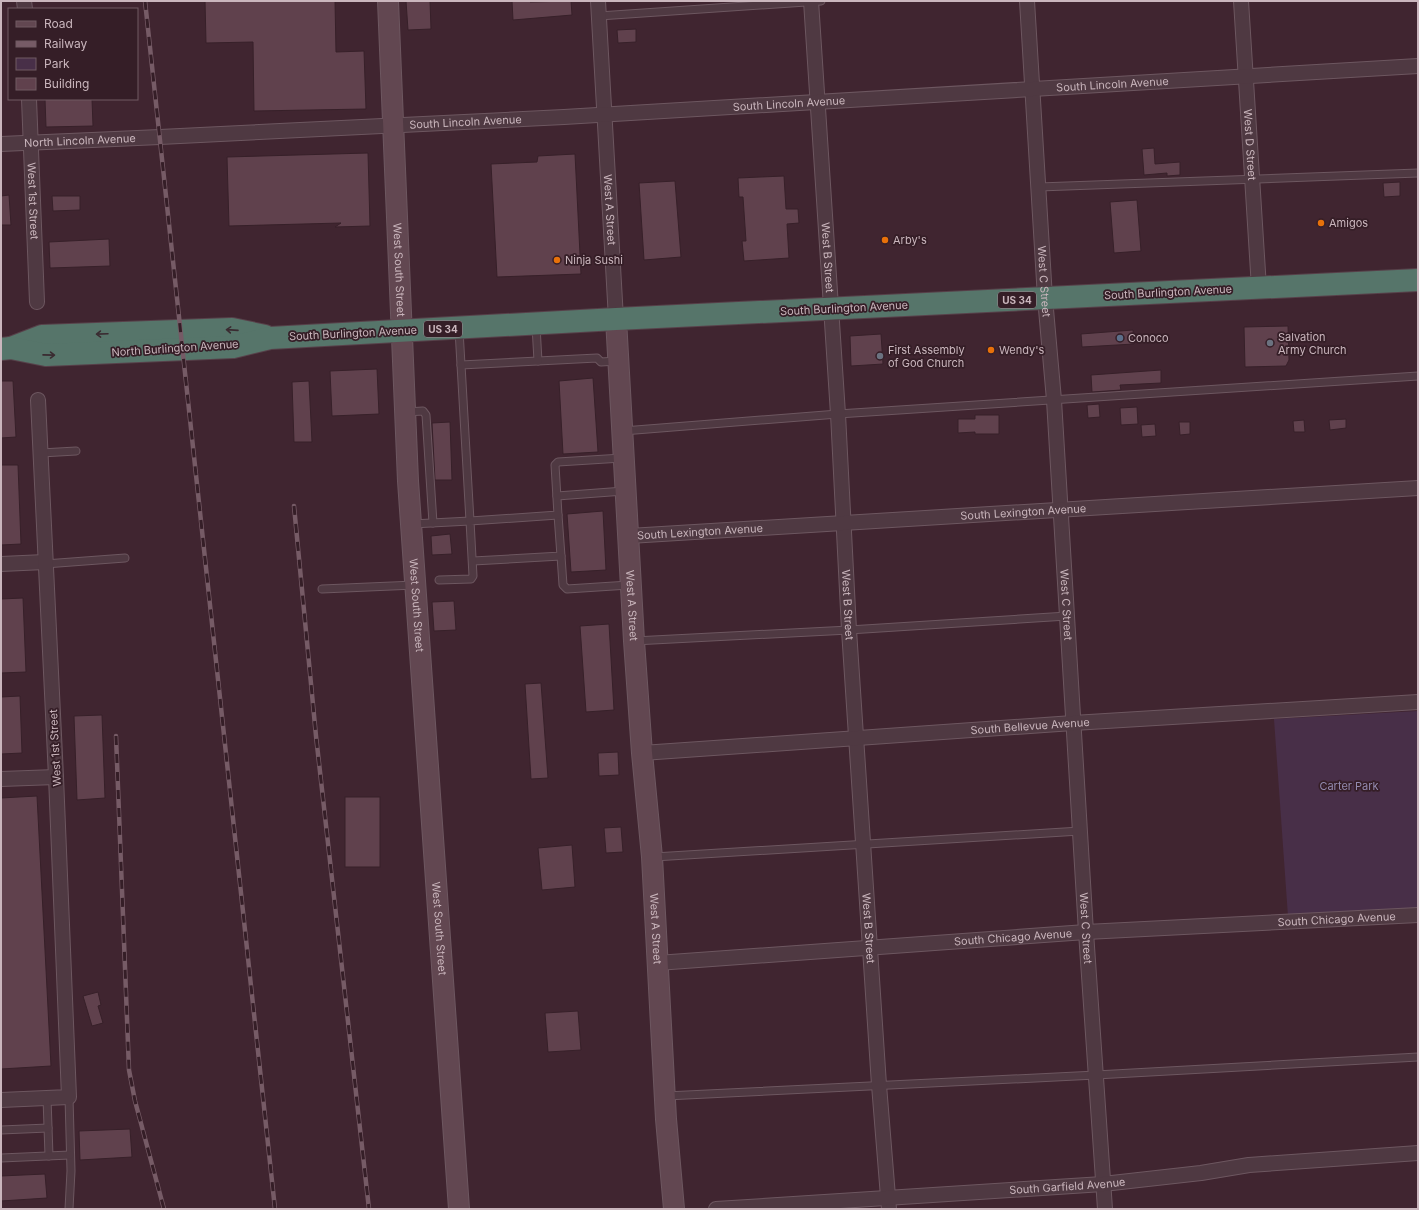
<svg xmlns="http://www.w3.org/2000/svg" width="1419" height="1210" font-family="Inter,sans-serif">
<rect width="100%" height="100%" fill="#402530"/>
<!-- green -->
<path fill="#482f48" d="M1418,711V908L1288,916L1274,719Z"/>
<!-- building -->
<g fill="#60414d" stroke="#372029">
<path d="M205,1H335L336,52L364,51L366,109L254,111L253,42L206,43Z"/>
<path d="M406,1H430L431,29L408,30Z"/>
<path d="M512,1H530V2L571,1L572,15L513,20Z"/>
<path d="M636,29V42L618,43L617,30Z"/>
<path d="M45,99H92L93,126L46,127Z"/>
<path d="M1154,148L1155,164L1180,162V175L1167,176V173L1144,175L1142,149Z"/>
<path d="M368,153L370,226L335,227L341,223L229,226L227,157Z"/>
<path d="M575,154L581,274L497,277L491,164L537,162L538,156Z"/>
<path d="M784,176L786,209H798L799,223L787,224L789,258L744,261L742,241H746L743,197H739L738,178Z"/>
<path d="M675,181L681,257L644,260L639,183Z"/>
<path d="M1400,182V196L1384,197L1383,183Z"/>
<path d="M9,195L11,225H1V196Z"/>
<path d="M52,196H80V210L53,211Z"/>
<path d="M1137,200L1141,251L1114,253L1110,202Z"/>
<path d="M109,239L110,266L50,268L49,242Z"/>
<path d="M1288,326L1289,360L1286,366L1245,367L1244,327Z"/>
<path d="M1133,330L1134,344L1082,347L1081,334Z"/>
<path d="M881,334L883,364L851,366L850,336Z"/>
<path d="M377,369L379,414L332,416L330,371Z"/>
<path d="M1161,370V383L1120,385L1121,390L1092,392L1091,375Z"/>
<path d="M593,378L598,452L563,454L559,381Z"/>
<path d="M1,381H13L16,437L1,438Z"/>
<path d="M309,381L312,442H294L292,382Z"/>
<path d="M1099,404L1100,417L1088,418L1087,405Z"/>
<path d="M1137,407L1138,424L1121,425L1120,408Z"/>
<path d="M975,415H999V434H975V432L958,433V419H975Z"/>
<path d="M1346,419V428L1330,430L1329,420Z"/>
<path d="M1304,420L1305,432H1294L1293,421Z"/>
<path d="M450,422L452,480H435L432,423Z"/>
<path d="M1179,422H1190V434L1180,435Z"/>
<path d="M1155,424L1156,436L1142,437L1141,425Z"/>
<path d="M1,465H18L21,544L1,545Z"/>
<path d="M603,511L606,570L571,572L567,514Z"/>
<path d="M450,534L452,554L432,555L431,536Z"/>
<path d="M23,598L26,672L1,673V599Z"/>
<path d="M454,601L456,630L434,631L432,602Z"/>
<path d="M609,624L614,710L586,712L580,626Z"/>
<path d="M541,683L548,778L531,779L525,684Z"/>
<path d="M20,696L22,753L1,754V697Z"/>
<path d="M102,715L105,798L77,800L74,716Z"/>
<path d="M618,752L619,775L599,776L598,753Z"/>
<path d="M37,796L51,1066L1,1069V798Z"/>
<rect x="345" y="797" width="35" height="70"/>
<path d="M621,827L623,852L606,853L604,828Z"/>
<path d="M572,845L575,887L542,890L538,848Z"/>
<path d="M98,992L101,1005L98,1006L103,1023L92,1026L83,996Z"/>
<path d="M578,1011L581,1050L548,1052L545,1013Z"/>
<path d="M130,1129L132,1157L80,1160L79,1131Z"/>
<path d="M45,1174L47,1198L1,1201V1176Z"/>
</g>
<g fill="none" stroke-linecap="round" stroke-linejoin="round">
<defs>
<g id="lane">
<path d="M599,16L821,1"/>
<path d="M1039,187L1418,173"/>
<path d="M538,361L597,358L601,362L617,361"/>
<path d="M461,365L538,361L536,326"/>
<path d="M406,412L423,411L426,415L433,523"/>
<path d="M623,431L838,414L1418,376"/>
<path d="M41,453L76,451"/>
<path d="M557,496L624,491"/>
<path d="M412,524L470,521L459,330"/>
<path d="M561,556L563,585L567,589L629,585"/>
<path d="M473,561L561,556L558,515"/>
<path d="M45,564L125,558"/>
<path d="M439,580L471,579L473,576L470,521L558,515L555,465L558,462L622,458"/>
<path d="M322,589L415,585"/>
<path d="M634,641L849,630L1067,616"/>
<path d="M654,857L1080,831"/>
<path d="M666,1096L1096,1075L1418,1057"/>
<path d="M69,1097L71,1171L69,1209"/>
<path d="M47,1098L49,1156"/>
<path d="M1,1130L48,1128"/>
<path d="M1,1158L70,1155"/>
</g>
<g id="street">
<path d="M24,1L25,9"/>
<path id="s1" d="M598,1L616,319"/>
<path id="s2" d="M811,1L838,414L849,630L879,1085L889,1209"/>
<path id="s3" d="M1027,1L1045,298L1054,400L1086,932L1105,1209"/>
<path id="s4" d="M1241,1L1259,288"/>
<path id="s5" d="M29,99L37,302"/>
<path id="s6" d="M1,144L160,137L564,117L1418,66"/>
<path id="s7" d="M629,536L1418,488"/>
<path d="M1,564L45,562"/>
<path id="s8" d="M642,753L1073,723L1418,702"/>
<path d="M1,779L56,777"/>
<path id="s9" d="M657,963L1086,932L1418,915"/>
<path d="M1,1100L69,1097L56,777L38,400"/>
<path id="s10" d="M716,1209L1103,1184L1201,1173L1249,1165L1418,1153"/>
</g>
<g id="secondary">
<path id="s11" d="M388,1L408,481L459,1209"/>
<path id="s12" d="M616,319L634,641L642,753L652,857L666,1119L674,1209"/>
</g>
<g id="highway">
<path d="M11,348L42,336L232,329L265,336"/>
<path d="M1,349L11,348L46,355L233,347L270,338L616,319L1418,280"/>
</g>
</defs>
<!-- lane casing -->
<use href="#lane" stroke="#6d5760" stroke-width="9"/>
<!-- street casing -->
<use href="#street" stroke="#6d5760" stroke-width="16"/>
<!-- secondary casing -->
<use href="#secondary" stroke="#6d5760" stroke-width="22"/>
<!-- highway casing -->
<use href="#highway" stroke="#57414a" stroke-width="24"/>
<!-- lane -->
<use href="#lane" stroke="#4f3942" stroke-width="7"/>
<!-- street -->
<use href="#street" stroke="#4f3942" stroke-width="14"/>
<!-- secondary -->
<use href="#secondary" stroke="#624751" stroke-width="20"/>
<!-- highway -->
<use href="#highway" stroke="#56756a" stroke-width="22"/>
<defs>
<g id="rail">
<path d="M145,1L275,1209"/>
<path d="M294,506L316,736L369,1209"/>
<path d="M116,736L129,1070L135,1101L164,1209"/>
</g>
</defs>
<!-- rail casing -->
<use href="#rail" stroke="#765b66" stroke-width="4.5"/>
<!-- rail -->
<use href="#rail" stroke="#351e27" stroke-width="3" stroke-dasharray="9" stroke-linecap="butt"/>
</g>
<!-- one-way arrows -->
<defs><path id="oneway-shaft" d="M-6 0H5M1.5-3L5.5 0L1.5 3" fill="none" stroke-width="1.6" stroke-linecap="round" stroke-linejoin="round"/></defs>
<g stroke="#3a2b31">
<use href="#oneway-shaft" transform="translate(232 330) rotate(-176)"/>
<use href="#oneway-shaft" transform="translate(102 334) rotate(178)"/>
<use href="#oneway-shaft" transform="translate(49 355) rotate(1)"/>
</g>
<!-- markers -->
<g fill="#e8710a" stroke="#351e27" stroke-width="1.5">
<circle cx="1321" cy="223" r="4"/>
<circle cx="885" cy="240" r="4"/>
<circle cx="557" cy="260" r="4"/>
<circle cx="991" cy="350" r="4"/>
</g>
<circle fill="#5c6f8a" stroke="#351e27" stroke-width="1.5" cx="1120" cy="338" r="4"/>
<g fill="#6b7280" stroke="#351e27" stroke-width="1.5">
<circle cx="1270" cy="343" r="4"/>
<circle cx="880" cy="356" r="4"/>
</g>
<g text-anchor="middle" stroke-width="3.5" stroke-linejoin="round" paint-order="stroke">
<!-- shield labels -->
<g fill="#351e27" stroke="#9d8890" stroke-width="1">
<rect x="998" y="292" width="38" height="16" rx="3"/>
<rect x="424" y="321" width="38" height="16" rx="3"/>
</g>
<g font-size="10" font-weight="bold" fill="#cab6bd">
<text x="1017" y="304">US 34</text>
<text x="443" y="333">US 34</text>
</g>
<!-- street labels -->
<g font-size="11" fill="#cab6bd" stroke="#351e27">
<text dy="4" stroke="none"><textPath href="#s6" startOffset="1113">South Lincoln Avenue</textPath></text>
<text dy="4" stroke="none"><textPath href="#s6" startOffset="789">South Lincoln Avenue</textPath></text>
<text dy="4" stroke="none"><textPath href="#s6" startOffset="465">South Lincoln Avenue</textPath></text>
<text dy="4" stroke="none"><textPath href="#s6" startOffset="79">North Lincoln Avenue</textPath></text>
<text dy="4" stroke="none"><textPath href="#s4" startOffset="144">West D Street</textPath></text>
<text dy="4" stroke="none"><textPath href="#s5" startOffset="102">West 1st Street</textPath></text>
<text dy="4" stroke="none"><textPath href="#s1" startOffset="209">West A Street</textPath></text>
<text dy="4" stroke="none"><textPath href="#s2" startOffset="257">West B Street</textPath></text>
<text dy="4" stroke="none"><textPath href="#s11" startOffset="269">West South Street</textPath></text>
<text dy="4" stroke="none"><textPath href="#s3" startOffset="281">West C Street</textPath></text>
<text transform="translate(1168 292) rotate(-3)" y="4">South Burlington Avenue</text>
<text transform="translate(844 308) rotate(-3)" y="4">South Burlington Avenue</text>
<text transform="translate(353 333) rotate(-3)" y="4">South Burlington Avenue</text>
<text transform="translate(175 348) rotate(-4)" y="4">North Burlington Avenue</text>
<text dy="4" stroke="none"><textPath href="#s7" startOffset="395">South Lexington Avenue</textPath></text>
<text dy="4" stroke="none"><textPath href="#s7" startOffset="71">South Lexington Avenue</textPath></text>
<text dy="4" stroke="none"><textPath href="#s11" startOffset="605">West South Street</textPath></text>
<text dy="4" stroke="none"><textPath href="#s12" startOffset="287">West A Street</textPath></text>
<text dy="4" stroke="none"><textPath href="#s2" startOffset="605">West B Street</textPath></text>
<text dy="4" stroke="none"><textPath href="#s3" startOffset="605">West C Street</textPath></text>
<text dy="4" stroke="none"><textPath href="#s8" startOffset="389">South Bellevue Avenue</textPath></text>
<text transform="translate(55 748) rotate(-93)" y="4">West 1st Street</text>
<text dy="4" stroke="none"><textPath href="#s9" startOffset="681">South Chicago Avenue</textPath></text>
<text dy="4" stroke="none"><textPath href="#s12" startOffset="611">West A Street</textPath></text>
<text dy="4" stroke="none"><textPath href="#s2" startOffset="929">West B Street</textPath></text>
<text dy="4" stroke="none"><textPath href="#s3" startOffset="929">West C Street</textPath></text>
<text dy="4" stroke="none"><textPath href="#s11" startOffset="929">West South Street</textPath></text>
<text dy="4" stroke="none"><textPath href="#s9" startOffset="357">South Chicago Avenue</textPath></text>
<text dy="4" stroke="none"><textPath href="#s10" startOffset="352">South Garfield Avenue</textPath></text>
</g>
<!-- poi labels -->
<g font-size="11" fill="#cab6bd" stroke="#351e27" text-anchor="start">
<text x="1329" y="227">Amigos</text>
<text x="893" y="244">Arby's</text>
<text x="565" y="264">Ninja Sushi</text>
<text x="1278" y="341">Salvation<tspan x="1278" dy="13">Army Church</tspan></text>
<text x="1128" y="342">Conoco</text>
<text x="888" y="354">First Assembly<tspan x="888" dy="13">of God Church</tspan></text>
<text x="999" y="354">Wendy's</text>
</g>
<!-- park labels -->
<g font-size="11" fill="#938aaf" stroke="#351e27">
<text x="1349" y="790">Carter Park</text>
</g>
</g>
<!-- border -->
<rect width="1419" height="1210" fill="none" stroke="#cab6bd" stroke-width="4"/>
<!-- legend -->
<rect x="8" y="8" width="130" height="92" fill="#351e27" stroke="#715b63"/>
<rect x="16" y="21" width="20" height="6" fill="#624751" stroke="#715b63"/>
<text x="44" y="28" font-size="12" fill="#cab6bd">Road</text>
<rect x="16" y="41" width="20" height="6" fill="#765b66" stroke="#715b63"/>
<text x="44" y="48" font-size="12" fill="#cab6bd">Railway</text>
<rect x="16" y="58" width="20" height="12" fill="#482f48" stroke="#715b63"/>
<text x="44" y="68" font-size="12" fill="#cab6bd">Park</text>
<rect x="16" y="78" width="20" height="12" fill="#60414d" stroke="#715b63"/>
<text x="44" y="88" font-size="12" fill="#cab6bd">Building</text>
</svg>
